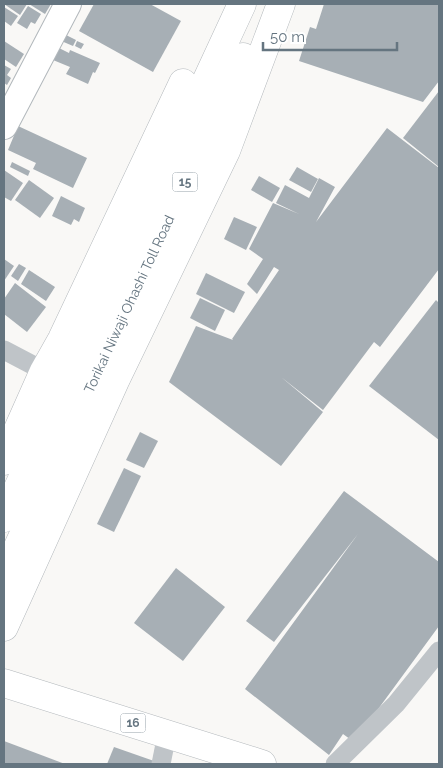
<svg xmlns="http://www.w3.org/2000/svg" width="443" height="768" font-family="Raleway,sans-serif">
<rect width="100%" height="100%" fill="#f9f8f6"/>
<!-- building -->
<g fill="#a7afb5">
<path d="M4,4H27L20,15Z"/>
<path d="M29,4H51L45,14Z"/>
<path d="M94,4H150L181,21L153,72L79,31Z"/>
<path d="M324,4H439V81L423,102L299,61L310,27L316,29Z"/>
<path d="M28,6L41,14L35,24L31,22L27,29L17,23Z"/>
<path d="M4,7L18,16L11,26L4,21Z"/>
<path d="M62,33L76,40L73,46L59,40Z"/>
<path d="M4,41L24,54L16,67L4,59Z"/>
<path d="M77,41L84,44L81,49L75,46Z"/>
<path d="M59,48L69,53L70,50L100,63L95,73L93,72L88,84L66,74L70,67L53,60Z"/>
<path d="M4,65L11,69L7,75L11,78L7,85L4,83Z"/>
<path d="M439,91V167L403,138Z"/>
<path d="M18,126L87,158L73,188L33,169L36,163L8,150Z"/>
<path d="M387,128L439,168V269L380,347L374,342L323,410L281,377L323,412L281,466L169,382L196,326L233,340L232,339L279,270L274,267L257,294L247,284L263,259L249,249L273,203L299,214L276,203L285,185L309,198L319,178L335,187L316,222Z"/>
<path d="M12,162L30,171L28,176L10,167Z"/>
<path d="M297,167L318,179L311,192L289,180Z"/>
<path d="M4,170L23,183L11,201L4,197Z"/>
<path d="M259,176L280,188L272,202L251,190Z"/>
<path d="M29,180L54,198L40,218L15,200Z"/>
<path d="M61,196L85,208L79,222L74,219L71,225L52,216Z"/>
<path d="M234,217L257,227L246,250L224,239Z"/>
<path d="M4,259L14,266L4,281Z"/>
<path d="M19,264L26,268L18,281L11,276Z"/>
<path d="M29,270L55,287L46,301L21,284Z"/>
<path d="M206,273L245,292L234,313L196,294Z"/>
<path d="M15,283L46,307L27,332L4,314V299Z"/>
<path d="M200,298L225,310L215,331L190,318Z"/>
<path d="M436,300L439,303V440L369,386Z"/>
<path d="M140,432L158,441L144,468L126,460Z"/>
<path d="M124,468L141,476L114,532L97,524Z"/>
<path d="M344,491L439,562V626L354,742L343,734L329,755L245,689L358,534L274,642L246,621Z"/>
<path d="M176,568L225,607L183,661L134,623Z"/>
<path d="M4,741L65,764H4Z"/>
<path d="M114,747L154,761L153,764H107Z"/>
</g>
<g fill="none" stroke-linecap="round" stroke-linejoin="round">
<defs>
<path id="secondary" d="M4,126L68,4"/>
<g id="primary">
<path d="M4,461L44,371L62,339L183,83"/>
<path d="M4,518L242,4"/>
<path d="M4,577L243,57"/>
<path d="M4,627L115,381L226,151L281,4"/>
<path d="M4,683L262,764"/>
</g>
</defs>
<!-- secondary casing -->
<use href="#secondary" stroke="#b2b8bc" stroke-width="28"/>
<!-- primary casing -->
<use href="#primary" stroke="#b3b8bc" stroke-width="29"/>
<!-- street -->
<g stroke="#bfc4c8" stroke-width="19">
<path d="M4,350L44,371"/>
<path d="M161,764L167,734"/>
<path d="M335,764L396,704L439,651"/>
</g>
<!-- secondary -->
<use href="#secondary" stroke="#fff" stroke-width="26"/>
<!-- primary -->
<use href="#primary" stroke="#fff" stroke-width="28"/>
</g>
<g text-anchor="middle" stroke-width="5" stroke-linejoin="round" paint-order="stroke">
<!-- shield labels -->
<g fill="#fff" stroke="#939ea6" stroke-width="1">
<rect x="172.5" y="172.5" width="25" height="19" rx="4"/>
<rect x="120.5" y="713.5" width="25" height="19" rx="4"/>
</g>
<g font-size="12" font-weight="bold" fill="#657580">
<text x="185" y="186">15</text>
<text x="133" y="727">16</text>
</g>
<!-- street labels -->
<g font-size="14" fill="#657580" stroke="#fff">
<text transform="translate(129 304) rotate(-65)" y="5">Torikai Niwaji Ohashi Toll Road</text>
</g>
</g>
<!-- border -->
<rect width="443" height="768" fill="none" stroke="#657580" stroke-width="10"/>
<!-- scale -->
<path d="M263 42v8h134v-8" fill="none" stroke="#657580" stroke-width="2.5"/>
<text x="270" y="42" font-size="15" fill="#657580" stroke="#ffffff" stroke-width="4" paint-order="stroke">50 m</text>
</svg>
